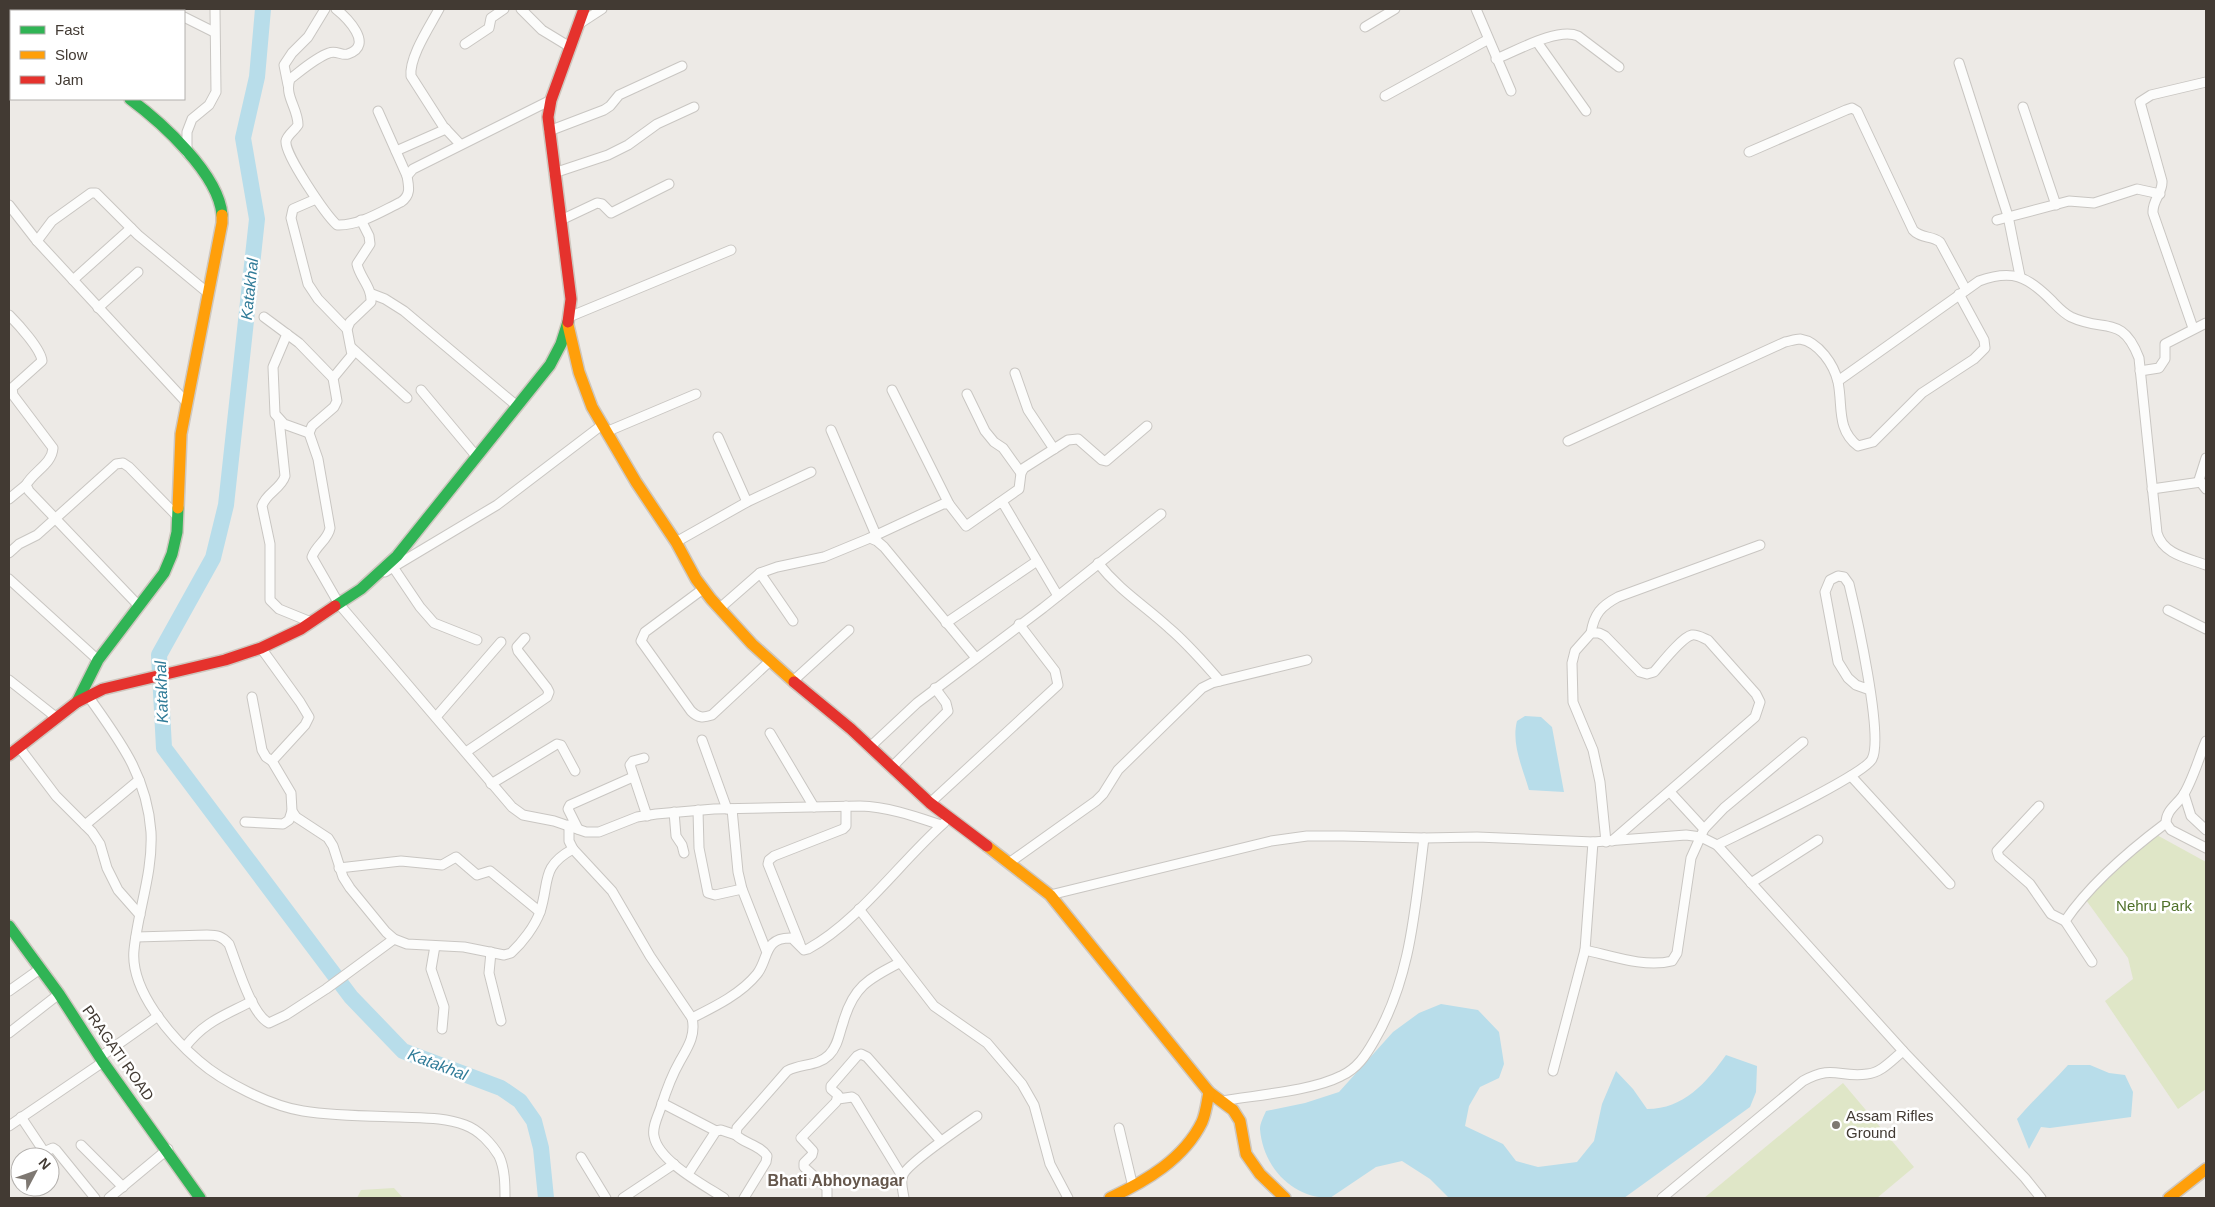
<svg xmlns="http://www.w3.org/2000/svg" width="2215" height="1207" font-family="Helvetica,sans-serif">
<rect width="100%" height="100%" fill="#edeae6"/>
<!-- green -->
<g fill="#dfe6c7">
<path d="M2155,834L2206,862V1089L2178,1109L2105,1001L2133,979L2128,958L2086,900Z"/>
<path d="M1843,1083L1914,1167L1877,1198H1704Z"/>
<path d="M394,1188L403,1198H357L361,1190Z"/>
</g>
<!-- water -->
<g fill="#b8ddea">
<path d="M1525,716L1541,717L1552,727L1564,792L1529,790C1523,769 1511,744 1517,721Z"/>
<path d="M1441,1004L1478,1010L1499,1032L1504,1064L1499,1078L1480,1087L1469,1106L1465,1126L1503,1144L1516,1161L1538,1167L1577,1162L1594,1141L1602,1104L1616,1071L1633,1089L1647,1109C1684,1109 1706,1083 1726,1055L1757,1066L1756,1092L1750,1107L1624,1198H1449L1430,1179L1402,1161L1376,1167L1330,1198C1292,1198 1263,1167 1260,1129C1260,1123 1264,1116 1266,1111L1305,1103L1339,1092L1393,1032L1419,1013Z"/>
<path d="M2068,1065H2090L2109,1073L2125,1075L2133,1092L2131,1117L2050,1128L2041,1127L2029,1149L2017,1119C2033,1100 2051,1084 2068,1065Z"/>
</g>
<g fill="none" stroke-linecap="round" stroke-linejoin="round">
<!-- river -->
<path stroke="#b8ddea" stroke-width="16" d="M263,9L257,77L243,138L257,219L226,505L213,558L159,655L164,748L351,997L403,1051L501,1088L520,1101L534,1121L541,1148L546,1198"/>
<defs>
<g id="street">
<path d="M26,9V11"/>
<path d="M108,9L111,11"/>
<path d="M167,9L172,11"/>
<path d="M336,9C346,17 375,45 348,54C342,56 336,50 329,53C315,58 302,70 290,79C284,96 298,108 298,125C295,130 287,135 286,141C284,154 326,215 337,225C359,226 382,211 401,202C411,195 409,187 407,176L413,169L551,100"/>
<path d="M439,9C430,26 409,57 411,76L443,126L460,144"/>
<path d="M521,9L542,30L570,47"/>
<path d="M1476,9L1511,91"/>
<path d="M143,11L145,9"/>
<path d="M184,17L214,32"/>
<path d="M579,24L602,9"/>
<path d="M1365,27L1395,9"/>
<path d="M1537,42L1586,111"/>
<path d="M465,44L489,28L491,18L504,9"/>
<path d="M1496,59C1516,51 1558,27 1578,36L1619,67"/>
<path d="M1959,63L2008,216L2020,276"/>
<path d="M288,85L284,65L292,53L308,37L325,9"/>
<path d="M9,86L11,84"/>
<path d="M1385,96L1487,40"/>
<path d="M2023,107L2056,205"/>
<path d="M378,111L407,176"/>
<path d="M549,131L604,110L610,106L619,95L682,66"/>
<path d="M396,151L446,129"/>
<path d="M1749,152L1846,110L1852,108L1857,111L1913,230C1921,239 1931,235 1940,242L1966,290"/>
<path d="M187,153V132L192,119L209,105L216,92L215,9"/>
<path d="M554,173L608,155L628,145L657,124L694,107"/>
<path d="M316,199L293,209L291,218L308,284L318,299L347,329"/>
<path d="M9,205L37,241L187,403"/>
<path d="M361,220L369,236L370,244L357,264C360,278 372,287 371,302L350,322L347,329L352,355L333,378L337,401L334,407L312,426L309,433L318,459L330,528C328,540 316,545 312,557L339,604L512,807L523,815L554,821L586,832H599L637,817L656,814L714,809L860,806C889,807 914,816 941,825"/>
<path d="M561,220L597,203L602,204L611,213L669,184"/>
<path d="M1997,220L2069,201L2094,203L2137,189L2160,194"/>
<path d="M37,241L52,221L91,193H96L138,235L208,293"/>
<path d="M73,280L131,228"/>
<path d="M372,294L385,299L404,311L517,406"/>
<path d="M98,308L138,272"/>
<path d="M9,315C18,324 41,349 42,361L12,388L13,395L53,448C52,464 34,471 26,485L29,491L139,606"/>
<path d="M264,317L299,343L333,378"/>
<path d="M569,317L731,250"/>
<path d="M2193,328L2153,213C2152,200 2163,193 2162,181L2140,102L2151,95L2206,82"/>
<path d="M287,334L273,367L275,414L284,424L309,433"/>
<path d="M352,348L407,398"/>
<path d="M2140,371L2159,368L2165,359V344L2206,323"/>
<path d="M1015,373L1028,410L1054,449"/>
<path d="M1838,381L1979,281C2012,269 2027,276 2051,300C2057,306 2063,313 2071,317C2105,333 2122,314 2139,358L2157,533C2163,554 2187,558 2206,565"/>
<path d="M421,390L477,457"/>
<path d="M892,390L949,504"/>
<path d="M967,394L985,431L994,442L1003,448L1021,473"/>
<path d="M279,419L285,476C281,489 266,493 262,506L270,544V600L279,609L311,622"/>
<path d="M831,430L876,535"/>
<path d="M606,432L696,394"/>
<path d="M718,437L747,502"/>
<path d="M1568,441L1785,342C1790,341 1796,339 1800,339C1819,342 1834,365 1838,382C1843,406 1836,429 1858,446L1873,442L1922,393L1974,359L1985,348L1984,340L1959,294"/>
<path d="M2206,458L2199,480L2206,489"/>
<path d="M2152,489L2201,482"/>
<path d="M9,499L26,485"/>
<path d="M999,503L1019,489L1021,473L1024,468L1068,440L1078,439L1102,460L1106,461L1147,426"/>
<path d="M870,538L943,504H949L966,526L999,503H1003L1058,596"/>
<path d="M676,542L747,502L811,472"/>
<path d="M9,553L19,544L37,535L116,464L123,463L129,467L178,517"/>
<path d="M1098,563C1120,591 1144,605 1169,628C1188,644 1204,663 1220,681"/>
<path d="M393,567L420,607L434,623L477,640"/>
<path d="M385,572L497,505L602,425"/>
<path d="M760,573L793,621"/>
<path d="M9,579L98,660"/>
<path d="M703,589L645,632L641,641L691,711C698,718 703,718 712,715L770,661"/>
<path d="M720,608L760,573L777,567L824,557L870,538L877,541L884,547L976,658"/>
<path d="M2168,610L2206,629"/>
<path d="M946,623L1037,561"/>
<path d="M1591,633C1594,614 1601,606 1618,597L1760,545"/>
<path d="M261,648L300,702L309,717L305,725L272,761L291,793L292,811L296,817L328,838L333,846L343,877L350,888L386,932L394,939L407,944L464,947L504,955L511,953C522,943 535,926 540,912C550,882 540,867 573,849"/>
<path d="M9,680L57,718"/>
<path d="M793,681L849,630"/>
<path d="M88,696C119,740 147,775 151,832C153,873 138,910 134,950C130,990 171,1037 199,1061C223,1082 271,1106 303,1111C335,1116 368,1116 400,1117C422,1118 444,1117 465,1125C479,1130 492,1144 499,1156C505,1169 505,1185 505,1198"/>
<path d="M252,697L262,750L266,757L272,761"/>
<path d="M436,717L501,642"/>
<path d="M770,733L814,807"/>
<path d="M702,740L727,809"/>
<path d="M2206,741C2199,757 2192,783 2182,797C2175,806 2166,811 2166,823L2171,830L2206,848"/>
<path d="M871,746L917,703L1043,608L1161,514"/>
<path d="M19,747L56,796L92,832L100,844L107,868L118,890L140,915"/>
<path d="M466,752L547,697L549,692L547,688L518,651L517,647L525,638"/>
<path d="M644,758L633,761L630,765L647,816"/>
<path d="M893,766L948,711L946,703L935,688"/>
<path d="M1851,776L1950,884"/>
<path d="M491,784L557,744L561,745L575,771"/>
<path d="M1670,792L1704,829"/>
<path d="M2184,794L2191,816L2206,830"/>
<path d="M930,803L1058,685L1055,671L1019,624"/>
<path d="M2039,806L1997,851L1999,857L2030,884L2051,914L2065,921"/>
<path d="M732,809L738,872L742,889L766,950"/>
<path d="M698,810L699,848L708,893L715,895L742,889"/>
<path d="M674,812L676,836L682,845L684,853"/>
<path d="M245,822L283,824L289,820L292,811"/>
<path d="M85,825L139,780"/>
<path d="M569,825V841L573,849L612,891L650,956L692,1018C696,1035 688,1047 680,1061C672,1075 666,1091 661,1107C658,1116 652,1127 654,1136C658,1161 704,1185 724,1198"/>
<path d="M578,829L568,809L570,805L633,777"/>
<path d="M1606,842L1600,782L1593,750L1573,702L1572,663L1575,651L1591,633H1599L1605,636L1640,672L1647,674L1654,672C1661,664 1682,637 1692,635C1697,634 1703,638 1708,640L1756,694L1760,702L1755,717L1612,841"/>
<path d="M1717,845C1743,832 1863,776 1872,759C1884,737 1856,613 1849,584L1844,577L1838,576L1830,580L1825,592L1838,662L1848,678L1856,685L1870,690"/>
<path d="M1009,863L1096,801L1103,794L1118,770L1202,688L1212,683L1307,660"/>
<path d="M339,868L401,861L442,865L456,857L477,875L490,871L540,912"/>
<path d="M1751,883L1818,840"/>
<path d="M1050,895L1271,841L1307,836H1343L1424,838L1477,837L1593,842L1686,835L1701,837L1717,845L1903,1051L2025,1178L2041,1198"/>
<path d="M859,909L934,1006L987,1043L1022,1084L1034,1105L1050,1164L1068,1198"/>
<path d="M136,937L207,935C217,935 222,936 229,944C237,964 251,1014 269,1023L286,1015L326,989L394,939"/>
<path d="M800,944L768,864L769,860L774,856L843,829L846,826V806"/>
<path d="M435,946L431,969L444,1007L442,1029"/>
<path d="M1585,950C1612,956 1645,968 1672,961L1677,953L1691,858L1704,829L1724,808L1803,742"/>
<path d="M491,952L489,973L501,1021"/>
<path d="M2092,962L2065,921C2090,884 2130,850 2166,823"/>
<path d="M9,991L40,969"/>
<path d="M692,1018C714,1007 741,994 757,974C769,959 763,937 792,938L804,950L808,949C859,921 900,862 944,823"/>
<path d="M9,1033L59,994"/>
<path d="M185,1047C205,1021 224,1016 252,1001"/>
<path d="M100,1057L158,1016"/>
<path d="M1553,1071L1585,950L1593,842"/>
<path d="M838,1099L852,1097L855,1099L902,1176"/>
<path d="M1222,1101C1256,1095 1312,1091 1341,1076C1357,1069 1366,1055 1374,1041C1411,979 1415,908 1424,838"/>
<path d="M662,1103L716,1131"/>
<path d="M21,1117L43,1150L46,1151L53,1148L56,1150L95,1198"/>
<path d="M9,1126L103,1062"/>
<path d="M1119,1128L1133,1187"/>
<path d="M81,1145L123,1187"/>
<path d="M581,1157L606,1198"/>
<path d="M688,1174L716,1131L721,1130L736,1135"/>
<path d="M109,1198L168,1149"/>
<path d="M623,1198L674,1164"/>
<path d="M744,1198L766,1162L767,1156C760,1145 745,1144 736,1135L737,1128L787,1071C801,1063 817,1067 829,1055C838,1046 839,1034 843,1023C853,987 868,979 899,963"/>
<path d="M827,1198V1188L804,1167V1163L812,1155L813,1151L801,1138L836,1102L838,1095L831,1089V1086L857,1056L861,1054L867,1057L941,1141"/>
<path d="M904,1198C903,1191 900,1182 903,1175C907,1164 964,1125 977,1116"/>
<path d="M1662,1198L1803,1081C1833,1064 1839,1078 1867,1074C1881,1073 1892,1060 1903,1051"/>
</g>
<g id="fast">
<path d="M130,99C161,122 219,174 222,215"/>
<path d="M335,606L361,589L397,556L550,365L561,344L568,322"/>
<path d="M77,702L98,660L164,573L172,554L177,532L178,508"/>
<path d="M9,926L59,994L103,1062L200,1198"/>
</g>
<g id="slow">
<path d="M9,38H11"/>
<path d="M568,325L579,372L592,407L636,482L676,542L696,579L711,599L752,644L794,682"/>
<path d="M178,508L181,434L222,223V215"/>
<path d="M987,846L1050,895L1209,1092L1233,1110L1240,1121L1246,1154L1260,1174L1285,1198"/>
<path d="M1110,1198C1146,1181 1184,1159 1202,1122C1206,1113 1207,1102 1209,1092"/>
<path d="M2169,1198L2206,1169"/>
</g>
<g id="jam">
<path d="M568,322L571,299L548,117L551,100L584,9"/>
<path d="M794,682L851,729L930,803L987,846"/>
<path d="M9,755L77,702L103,689L225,660L261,648L301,629L335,606"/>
</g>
</defs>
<!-- street casing -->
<use href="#street" stroke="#c9c6c2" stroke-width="11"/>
<!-- fast casing -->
<use href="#fast" stroke="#cec7bf" stroke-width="14"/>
<!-- slow casing -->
<use href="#slow" stroke="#cec7bf" stroke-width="14"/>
<!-- jam casing -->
<use href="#jam" stroke="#cec7bf" stroke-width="14"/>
<!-- street -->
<use href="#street" stroke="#fcfcfb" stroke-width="9"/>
<!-- fast -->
<use href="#fast" stroke="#30b455" stroke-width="11"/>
<!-- slow -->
<use href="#slow" stroke="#ff9f0a" stroke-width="11"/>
<!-- jam -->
<use href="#jam" stroke="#e5322d" stroke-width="11"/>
</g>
<!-- markers -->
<circle fill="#7e7872" stroke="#fff" stroke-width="2" cx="1836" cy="1125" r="5"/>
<g text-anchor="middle" stroke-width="5" stroke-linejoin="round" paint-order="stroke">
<!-- park labels -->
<g font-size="15" fill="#4f702a" stroke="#fff">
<text x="2154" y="911">Nehru Park</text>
</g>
<!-- street labels -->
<g font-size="15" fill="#423a33" stroke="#fff">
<text transform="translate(118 1053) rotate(55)" y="5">PRAGATI ROAD</text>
</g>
<!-- poi labels -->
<g font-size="15" fill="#423a33" stroke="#fff" text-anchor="start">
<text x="1846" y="1121">Assam Rifles<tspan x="1846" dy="17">Ground</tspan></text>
</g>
<!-- water labels -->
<g font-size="16" font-style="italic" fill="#307b98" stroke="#fff">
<text transform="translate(249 289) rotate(-84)" y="6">Katakhal</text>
<text transform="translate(161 692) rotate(-92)" y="6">Katakhal</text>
<text transform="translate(438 1064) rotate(21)" y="6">Katakhal</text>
</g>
<!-- neighbourhood labels -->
<g font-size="16" font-weight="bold" fill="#64564b" stroke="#fff">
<text x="836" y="1186">Bhati Abhoynagar</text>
</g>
</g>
<!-- border -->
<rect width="2215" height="1207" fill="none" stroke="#423a33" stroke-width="20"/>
<!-- legend -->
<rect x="10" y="10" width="175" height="90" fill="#ffffff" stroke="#b3b0ad"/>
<rect x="20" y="26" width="25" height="8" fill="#30b455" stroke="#b3b0ad"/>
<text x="55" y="35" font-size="15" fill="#423a33">Fast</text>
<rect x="20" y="51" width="25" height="8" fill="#ff9f0a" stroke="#b3b0ad"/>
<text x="55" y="60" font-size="15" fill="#423a33">Slow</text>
<rect x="20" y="76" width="25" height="8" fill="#e5322d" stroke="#b3b0ad"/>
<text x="55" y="85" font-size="15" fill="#423a33">Jam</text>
<!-- north arrow -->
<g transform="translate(35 1172) rotate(49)"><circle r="24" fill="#ffffff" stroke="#b3b0ad"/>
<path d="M0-4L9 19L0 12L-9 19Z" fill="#7e7872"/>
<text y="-8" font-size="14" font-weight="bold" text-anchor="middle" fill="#423a33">N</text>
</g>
</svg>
